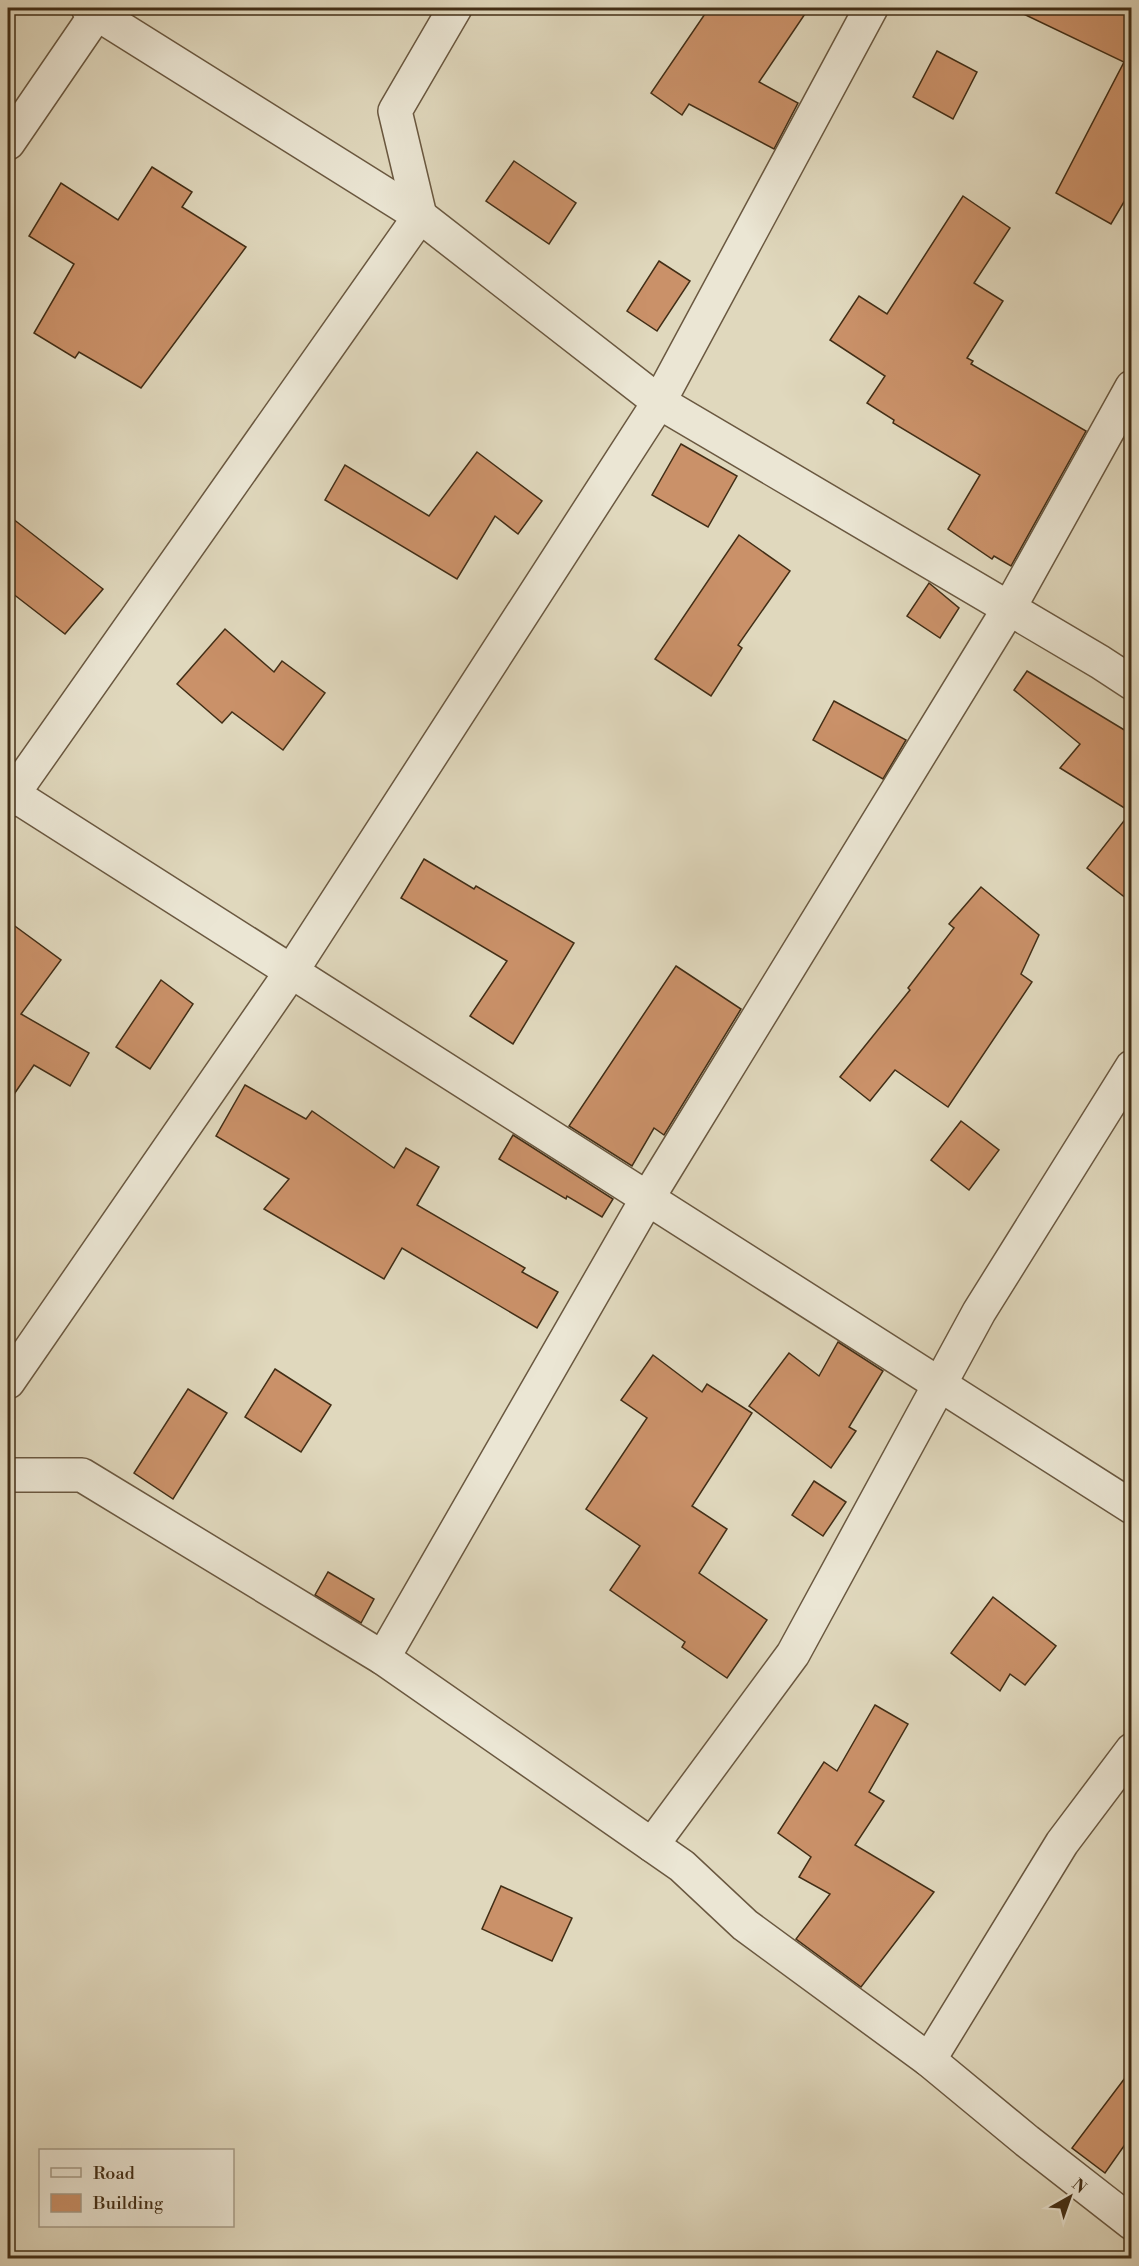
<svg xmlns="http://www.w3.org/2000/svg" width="1139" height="2266" font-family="'Libre Bodoni',serif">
<rect width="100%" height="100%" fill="#e0d8bd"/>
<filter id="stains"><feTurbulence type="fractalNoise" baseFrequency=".00333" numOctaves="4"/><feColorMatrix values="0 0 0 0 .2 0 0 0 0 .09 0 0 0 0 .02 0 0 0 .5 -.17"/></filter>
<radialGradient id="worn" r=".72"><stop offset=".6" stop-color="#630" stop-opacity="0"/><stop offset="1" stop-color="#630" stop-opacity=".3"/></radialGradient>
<!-- building -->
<g fill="#ca9169" stroke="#422e16" stroke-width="1.5">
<path d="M709,8H809L759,82L798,103L774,149L689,104L682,115L651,93Z"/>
<path d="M1011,8H1131V190L1111,224L1056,193L1124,62Z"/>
<path d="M937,51L977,72L953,119L913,97Z"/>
<path d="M514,161L576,203L549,244L486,201Z"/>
<path d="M152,167L192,192L182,207L246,247L141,388L79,352L75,358L34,333L74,264L29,236L61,183L118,220Z"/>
<path d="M963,196L1010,228L974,283L1003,301L967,358L973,361L971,364L1086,431L1011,566L994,556L992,559L948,529L980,475L893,423L894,420L867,403L885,376L830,340L859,296L887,314Z"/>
<path d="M659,261L690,281L657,331L627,311Z"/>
<path d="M681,444L737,476L708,527L652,495Z"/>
<path d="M477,452L542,501L518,534L495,516L457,579L325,500L345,465L429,516Z"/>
<path d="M8,515L103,589L65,634L8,590Z"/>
<path d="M739,535L790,571L738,645L742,648L711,696L655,659Z"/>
<path d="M929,583L959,608L940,638L907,616Z"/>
<path d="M225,629L274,672L282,661L325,693L283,750L232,712L222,723L177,684Z"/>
<path d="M1027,671L1131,734V902L1087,868L1131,812L1060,768L1080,744L1014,690Z"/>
<path d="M834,701L906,740L883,779L813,740Z"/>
<path d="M424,859L474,889L476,886L574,943L513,1044L470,1016L507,961L401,898Z"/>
<path d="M981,887L1039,935L1021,974L1032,982L948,1107L895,1070L870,1101L840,1077L910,990L908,988L954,928L949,924Z"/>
<path d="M8,921L61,960L21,1014L89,1053L70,1086L34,1065L8,1103Z"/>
<path d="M676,966L741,1009L664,1135L654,1128L632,1166L569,1126Z"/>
<path d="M161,980L193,1004L150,1069L116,1047Z"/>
<path d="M245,1085L306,1119L312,1111L394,1168L406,1148L439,1167L417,1205L525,1268L522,1272L558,1292L537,1328L402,1248L384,1279L264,1209L289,1179L216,1136Z"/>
<path d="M961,1121L999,1150L969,1190L931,1160Z"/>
<path d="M513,1135L613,1199L602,1217L567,1196L566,1199L499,1159Z"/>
<path d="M838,1342L883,1371L849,1427L856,1431L831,1468L749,1406L789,1353L819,1376Z"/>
<path d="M653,1355L702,1392L707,1384L752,1413L692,1506L727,1529L699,1573L767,1620L727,1678L682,1647L685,1642L610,1590L640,1546L586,1509L647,1418L621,1400Z"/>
<path d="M275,1369L331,1405L301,1452L245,1417Z"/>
<path d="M188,1389L227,1413L173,1499L134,1473Z"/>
<path d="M814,1481L846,1502L823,1536L792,1515Z"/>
<path d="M328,1572L374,1599L361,1623L315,1595Z"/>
<path d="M993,1597L1056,1646L1025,1685L1010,1674L1000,1691L951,1653Z"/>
<path d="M875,1705L908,1724L869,1792L884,1801L855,1845L934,1892L861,1987L796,1939L830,1894L799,1877L811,1857L778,1833L824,1762L837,1771Z"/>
<path d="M501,1886L572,1918L552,1961L482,1929Z"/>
<path d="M1131,2070V2136L1105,2173L1072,2148Z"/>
</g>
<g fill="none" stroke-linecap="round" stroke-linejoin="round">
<defs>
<g id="street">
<path d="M88,8L420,216L659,402L1100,662L1132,683"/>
<path d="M8,143L97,13"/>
<path d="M8,791L1132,1507"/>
<path d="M8,801L420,216L395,111L455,8"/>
<path d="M8,1382L291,972L659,402L871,8"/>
<path d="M8,1475H82L383,1658L682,1866L745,1925L929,2060L1027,2141L1132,2223"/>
<path d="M383,1658L647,1199L1008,610L1132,387"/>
<path d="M652,1845L793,1654L979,1312L1132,1067"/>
<path d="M929,2060L1062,1843L1132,1750"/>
</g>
</defs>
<!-- street casing -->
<use href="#street" stroke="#6a5840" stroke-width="36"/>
<!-- street -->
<use href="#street" stroke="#ebe6d4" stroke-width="33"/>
</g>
<!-- margin -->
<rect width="1139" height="2266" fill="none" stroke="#e0d8bd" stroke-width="30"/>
<rect x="9" y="9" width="1121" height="2248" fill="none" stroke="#422e16" stroke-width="3"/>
<rect x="15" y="15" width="1109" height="2236" fill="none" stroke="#422e16" stroke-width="1.5"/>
<!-- legend -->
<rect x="39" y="2149" width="195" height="78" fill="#ebe6d4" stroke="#a79c88" stroke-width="1.5"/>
<rect x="51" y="2168" width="30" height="9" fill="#ebe6d4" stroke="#a79c88" stroke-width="1.5"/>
<text x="93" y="2179" font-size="18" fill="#422e16">Road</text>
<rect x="51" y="2194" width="30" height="18" fill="#ca9169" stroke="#a79c88" stroke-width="1.5"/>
<text x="93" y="2209" font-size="18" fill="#422e16">Building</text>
<!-- north arrow -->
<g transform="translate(1070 2197) rotate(40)" stroke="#ebe6d4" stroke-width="4.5" paint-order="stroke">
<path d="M0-4.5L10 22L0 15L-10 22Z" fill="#422e16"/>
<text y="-9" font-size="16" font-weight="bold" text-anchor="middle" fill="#422e16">N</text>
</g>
<rect width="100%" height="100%" filter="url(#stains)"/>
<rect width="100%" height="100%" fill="url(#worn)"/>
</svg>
